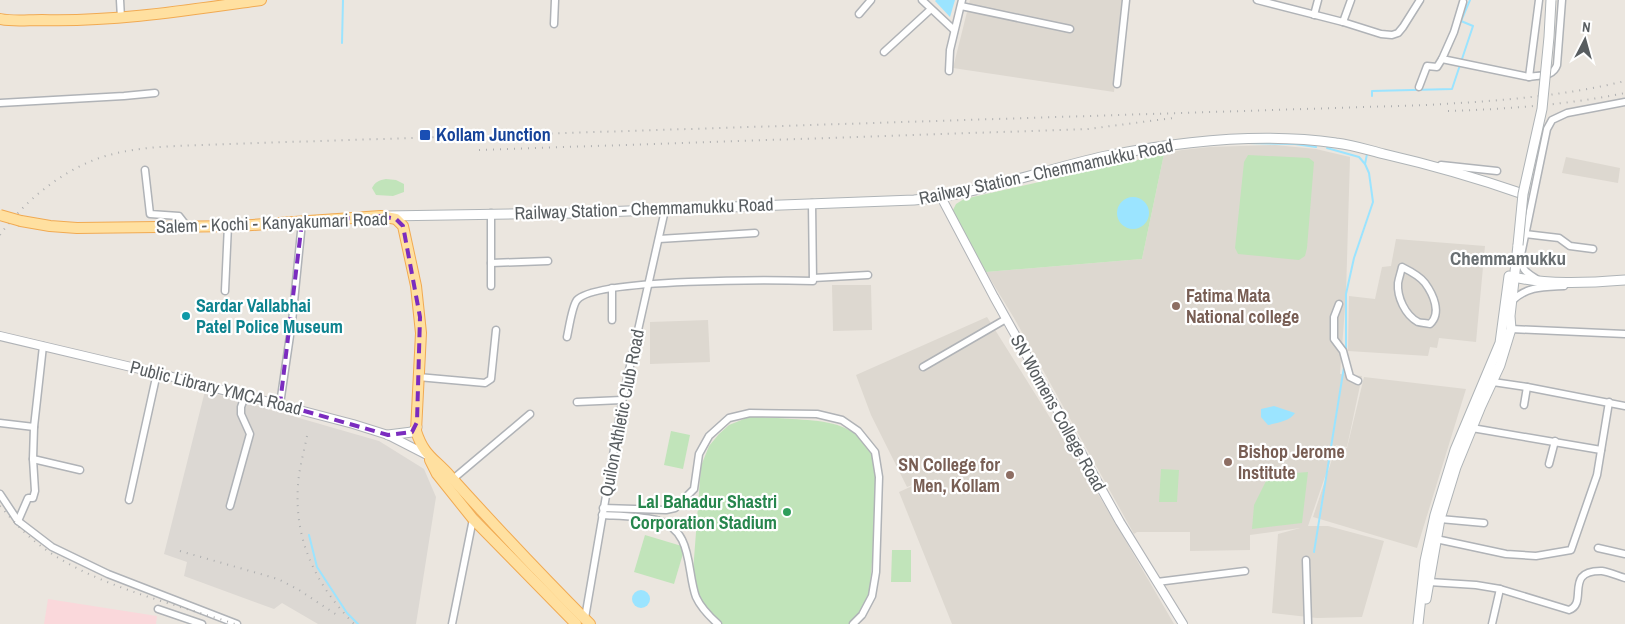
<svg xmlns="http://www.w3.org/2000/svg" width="1625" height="624" font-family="'Archivo Narrow',sans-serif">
<rect width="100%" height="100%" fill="#ebe6df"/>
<!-- industrial -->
<path fill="#dcd8d3" d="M205,391L379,441L424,469L436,497L416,624H318L282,603L274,609L184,576L187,562L164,554Z"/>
<!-- education -->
<g fill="#ddd8d0">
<path d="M970,0H1124L1114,92L953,68Z"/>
<path d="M1275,145L1316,149L1350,157L1346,294L1340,374L1362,376L1347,447L1336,445L1308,526H1328L1384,541L1362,617L1317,618L1272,613L1278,534L1300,528L1250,535V550L1190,551V532H1137L1134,534L1014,318L986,272L1142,259L1164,154L1182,150L1210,147Z"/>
<path d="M1566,157L1620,168L1618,183L1562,173Z"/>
<path d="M1396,239L1485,246L1476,342L1439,338L1437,348L1430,347L1428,356L1348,351L1349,296L1375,299L1382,267L1391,266Z"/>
<path d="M832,285H871L872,330L833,331Z"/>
<path d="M987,317L1106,507L1174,624H952L899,492L930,478L907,487L871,415L856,375Z"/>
<path d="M708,320L710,362L650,364V322Z"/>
<path d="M1364,377L1466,389L1417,548L1313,517L1336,447L1347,448Z"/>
</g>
<!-- medical -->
<path fill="#fad8db" d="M48,599L157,616L156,624H44Z"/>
<!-- green -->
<g fill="#c1e4ba">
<path d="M1164,154L1142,259L986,272L952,212L956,204L964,199Z"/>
<path d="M1248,155L1309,158L1314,162L1307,248L1305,256L1299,260L1238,254L1235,248L1244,162Z"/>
<path d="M386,179L396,180L404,184V192L393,196L376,195L372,188C375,182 379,180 386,179Z"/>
<path d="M749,417C764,417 778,418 792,419C820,421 848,421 866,445C873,454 876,467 879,477L869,598L863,611L850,624H720L700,602L697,592L693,572L701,466L709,446L719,434L729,425Z"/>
<path d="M671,431L690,435L683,469L664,465Z"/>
<path d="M1161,469L1179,470L1177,502H1159Z"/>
<path d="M1308,472L1302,523L1252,529L1254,505L1269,475Z"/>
<path d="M645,535L685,547L674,584L634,572Z"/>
<path d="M892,550H911V582H891Z"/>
</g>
<!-- water -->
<g fill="#9be4ff">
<path d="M936,0H955L950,17L935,1Z"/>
<circle cx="1133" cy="213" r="16"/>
<path d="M1274,406L1295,413C1290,421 1277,423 1268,425L1261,417V409Z"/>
<circle cx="641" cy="599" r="9"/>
</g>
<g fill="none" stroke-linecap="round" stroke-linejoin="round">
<!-- stream -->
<g stroke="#9be4ff" stroke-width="2">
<path d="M342,43L343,0"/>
<path d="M1372,96V91L1452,89L1473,26L1461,21L1470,0"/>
<path d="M1248,143L1295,144L1316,147"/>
<path d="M1327,148L1359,157L1365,164L1369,173L1373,202L1354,258L1346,294V352"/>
<path d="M1365,164L1367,154"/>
<path d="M309,535L317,567L347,613L358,624"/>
<path d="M1314,552L1344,367"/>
</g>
<defs>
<g id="minor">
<path d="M120,0L121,18"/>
<path d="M922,0L954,30"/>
<path d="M1257,0L1343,22L1381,34L1392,35L1398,33L1403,27L1420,0"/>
<path d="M1539,0L1529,77C1540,75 1553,77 1557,65L1562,0"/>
<path d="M1463,2L1454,32L1442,59L1529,77"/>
<path d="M961,6L1070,29"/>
<path d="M859,14L871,0"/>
<path d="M1314,15L1318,0"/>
<path d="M1343,22L1351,0"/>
<path d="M554,24L555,0"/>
<path d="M884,52L931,9"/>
<path d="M949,71L950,50L962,0"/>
<path d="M1117,84L1126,0"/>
<path d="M1419,87L1427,66L1437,67L1442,59"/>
<path d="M0,103L124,96L155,93"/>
<path d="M1441,165L1497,171"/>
<path d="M145,170L150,214L179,216L186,225"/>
<path d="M1525,234L1559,238L1570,246L1593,249"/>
<path d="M659,239L755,233"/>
<path d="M491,263L548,261"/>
<path d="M1402,267C1410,271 1420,276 1425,283C1433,294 1442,313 1430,324C1426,323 1421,323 1418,322C1405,315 1397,297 1398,283C1399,277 1401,272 1402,267Z"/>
<path d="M813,278L868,275"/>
<path d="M1538,280C1526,272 1521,271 1521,255L1547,129L1552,120L1567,113L1625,102"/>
<path d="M491,286V213"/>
<path d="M225,291L228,225"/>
<path d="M1512,301C1527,286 1544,287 1564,286"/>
<path d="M1339,304L1334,317V339L1343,351L1350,377L1358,381"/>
<path d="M612,320V288"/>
<path d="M1511,329L1625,334"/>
<path d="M567,337C569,328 572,306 577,300C596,278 777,280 813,281L812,203"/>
<path d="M923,367L1006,319"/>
<path d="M418,377L485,383L491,379L496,330"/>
<path d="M1493,382L1527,387L1625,406"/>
<path d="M577,402L622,400"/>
<path d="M280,404L292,322L302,222"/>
<path d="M1524,405L1527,387"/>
<path d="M0,423L34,427L43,346"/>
<path d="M1472,428L1601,450"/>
<path d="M33,459L80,470"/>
<path d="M1549,464L1555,441"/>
<path d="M453,479L530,414"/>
<path d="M0,494L18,521L52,547L108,574L237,624"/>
<path d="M129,500L157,373"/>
<path d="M230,506L250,434L241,414V407L245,396"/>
<path d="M603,508L666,510L675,508L694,489L699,454L709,436L729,418L750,413L817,414L842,420L858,431L875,452L879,477L876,572L872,596L862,615L853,624"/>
<path d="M602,515C620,516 639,516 656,520C694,529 686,570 696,597C701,608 709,616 718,624"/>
<path d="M1440,519L1484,523"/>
<path d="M18,521L28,498H33L35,491L33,459L34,427"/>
<path d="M1436,539L1506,554L1536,556L1571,550L1597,475L1609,402"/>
<path d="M1598,548L1625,554"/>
<path d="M1306,560L1308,624"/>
<path d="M1157,582L1245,571"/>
<path d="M1429,582L1476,585L1500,589L1569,610C1589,603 1563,570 1602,571C1609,572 1618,576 1625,578"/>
<path d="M158,609L202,624"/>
<path d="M585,618L623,397L665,210"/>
<path d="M452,624L473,519"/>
<path d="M1492,624L1500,589"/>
</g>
<g id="tertiary">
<path d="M941,197L994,297L1120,522L1183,624"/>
<path d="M0,336L165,375L353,424L388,435L427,455"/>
</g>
<g id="secondary">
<path d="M386,216L576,213L914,200C980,194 1042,170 1106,156C1181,141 1261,132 1336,143C1353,145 1368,150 1384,154C1432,165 1477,178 1523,194"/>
<path d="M388,435L412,432L417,427"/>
<path d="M1426,599L1440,519L1456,467L1481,406L1500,365L1511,329L1510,316L1518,245"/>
<path d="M1418,624L1425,561L1435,515L1455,450L1500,343L1509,276C1546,285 1587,283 1625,280"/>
</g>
<g id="primary">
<path d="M0,19C14,22 27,20 42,20C115,22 189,10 261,0"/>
<path d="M21,221L50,226L77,228L238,226L381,216L396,219L403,226L416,286L421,333L416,431C424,456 434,458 450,476C496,527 542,576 590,624"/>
<path d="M430,460L437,474L473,519L576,624"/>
</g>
</defs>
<!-- minor casing -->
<use href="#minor" stroke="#b0b3b7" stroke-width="9"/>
<!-- tertiary casing -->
<use href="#tertiary" stroke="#b0b3b7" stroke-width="10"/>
<!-- secondary casing -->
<use href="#secondary" stroke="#afb4b7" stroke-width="11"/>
<!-- primary casing -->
<use href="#primary" stroke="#f1aa52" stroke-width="12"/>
<!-- minor -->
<use href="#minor" stroke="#fff" stroke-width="6"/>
<!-- tertiary -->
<use href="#tertiary" stroke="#fff" stroke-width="8"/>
<!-- secondary -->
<use href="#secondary" stroke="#fff" stroke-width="9"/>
<!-- primary -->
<use href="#primary" stroke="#ffe0a0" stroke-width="10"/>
<!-- rail -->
<g stroke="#aeafb0" stroke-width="2" stroke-dasharray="1 6" stroke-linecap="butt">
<path d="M1448,111C1508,109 1566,105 1625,93"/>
<path d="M479,150L1088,129L1173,118"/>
<path d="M0,235C25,199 70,164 113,154C149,145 189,146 227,144L1427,105C1494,101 1560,97 1625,81"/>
<path d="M307,436C304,452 299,468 298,485C294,541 316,585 354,624"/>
<path d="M0,506C10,517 20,529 32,539C85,584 169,602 235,624"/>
<path d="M180,551L278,579L299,590L340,617"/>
</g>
<defs>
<path id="secondary-bridge" d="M1518,245L1523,194L1542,109L1549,37L1551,0"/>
<path id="primary-bridge" d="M0,215L21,221"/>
</defs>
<!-- secondary-bridge casing -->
<use href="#secondary-bridge" stroke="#afb4b7" stroke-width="11" stroke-linecap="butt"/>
<!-- primary-bridge casing -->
<use href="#primary-bridge" stroke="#f1aa52" stroke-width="12" stroke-linecap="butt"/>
<!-- secondary-bridge -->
<use href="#secondary-bridge" stroke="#fff" stroke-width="9"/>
<!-- primary-bridge -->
<use href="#primary-bridge" stroke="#ffe0a0" stroke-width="10"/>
</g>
<!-- marked area -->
<path fill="none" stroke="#7b2cbf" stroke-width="4" stroke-dasharray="10 6" stroke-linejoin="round" d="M381,216L396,219L403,226L420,317L417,422L412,432L388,435L280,404L302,222Z"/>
<!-- markers -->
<rect fill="#1a4fb4" stroke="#fff" stroke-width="2" x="419" y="129" width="12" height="12" rx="2.5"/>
<g fill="#8d6e63" stroke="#fff" stroke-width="2">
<circle cx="1176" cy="306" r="5"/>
<circle cx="1228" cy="462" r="5"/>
<circle cx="1010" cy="475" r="5"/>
</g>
<circle fill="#0f9aa8" stroke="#fff" stroke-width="2" cx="186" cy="316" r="5"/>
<circle fill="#2e9e5b" stroke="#fff" stroke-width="2" cx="787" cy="512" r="5"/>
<g text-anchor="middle" stroke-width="4.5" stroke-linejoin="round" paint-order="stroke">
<!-- transit labels -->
<g font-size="18" font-weight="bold" fill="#164399" stroke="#fff" text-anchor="start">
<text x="436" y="141">Kollam Junction</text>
</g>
<!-- street labels -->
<g font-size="18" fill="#585d60" stroke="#fff">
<text transform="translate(1046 172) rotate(-12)" y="6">Railway Station - Chemmamukku Road</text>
<text transform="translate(644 209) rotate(-2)" y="6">Railway Station - Chemmamukku Road</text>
<text transform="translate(272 223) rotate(-2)" y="6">Salem - Kochi - Kanyakumari Road</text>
<text transform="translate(216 388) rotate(14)" y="6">Public Library YMCA Road</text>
<text transform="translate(622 413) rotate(-79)" y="6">Quilon Athletic Club Road</text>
<text transform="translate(1058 413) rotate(61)" y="6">SN Womens College Road</text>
</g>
<!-- education labels -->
<g font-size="18" font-weight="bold" fill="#785e54" stroke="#fff" text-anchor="start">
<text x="1186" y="302">Fatima Mata<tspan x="1186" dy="21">National college</tspan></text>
<text x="1238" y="458">Bishop Jerome<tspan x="1238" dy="21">Institute</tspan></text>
<text x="1000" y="471" text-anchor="end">SN College for<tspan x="1000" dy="21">Men, Kollam</tspan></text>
</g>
<!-- culture labels -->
<g font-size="18" font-weight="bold" fill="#0d838f" stroke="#fff" text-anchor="start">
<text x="196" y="312">Sardar Vallabhai<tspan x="196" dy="21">Patel Police Museum</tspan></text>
</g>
<!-- leisure labels -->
<g font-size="18" font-weight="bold" fill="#27864d" stroke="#fff" text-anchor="end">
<text x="777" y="508">Lal Bahadur Shastri<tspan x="777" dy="21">Corporation Stadium</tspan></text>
</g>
<!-- neighbourhood labels -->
<g font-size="19" font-weight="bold" fill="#696f72" stroke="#fff">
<text x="1508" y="265">Chemmamukku</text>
</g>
</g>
<!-- north arrow -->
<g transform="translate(1585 40) rotate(6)" stroke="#ffffff" stroke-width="4" paint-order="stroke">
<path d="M0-4L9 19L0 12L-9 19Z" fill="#585d60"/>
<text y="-8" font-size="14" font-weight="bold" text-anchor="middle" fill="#585d60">N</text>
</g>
</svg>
